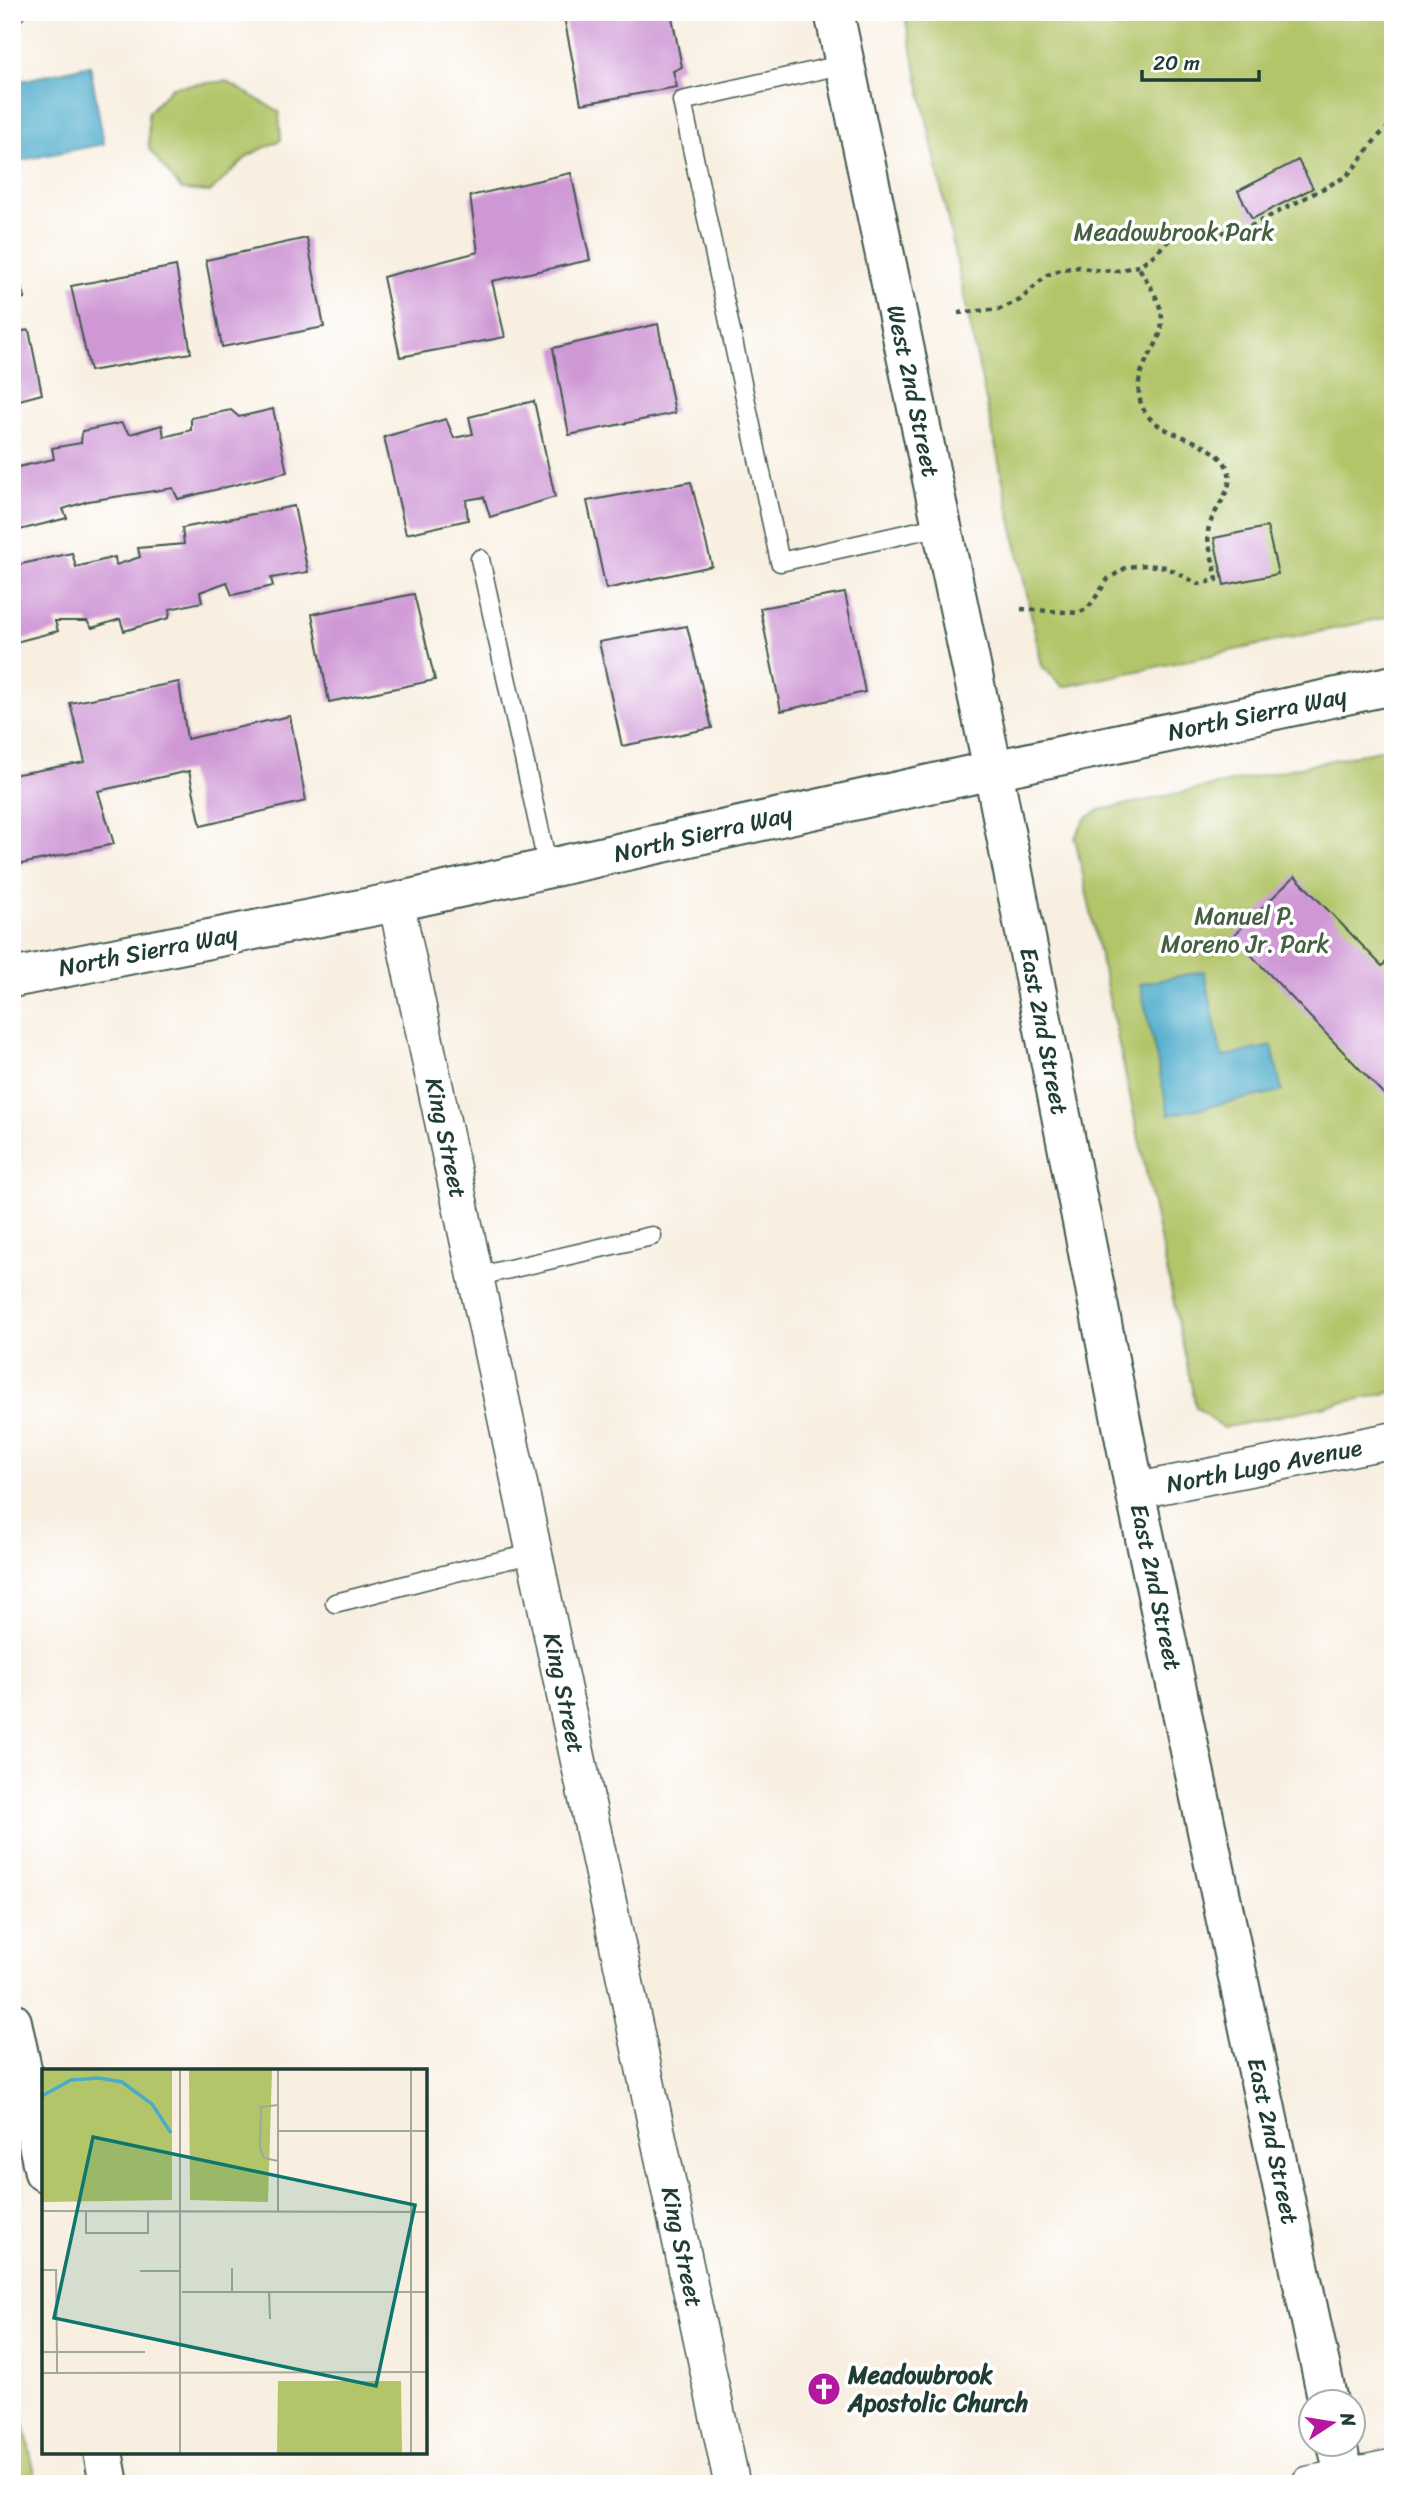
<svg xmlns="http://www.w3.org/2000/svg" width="1405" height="2496" font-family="Sriracha,sans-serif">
<rect width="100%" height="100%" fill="#fff"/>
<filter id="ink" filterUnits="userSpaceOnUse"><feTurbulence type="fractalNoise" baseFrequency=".0143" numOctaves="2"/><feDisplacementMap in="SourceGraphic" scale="14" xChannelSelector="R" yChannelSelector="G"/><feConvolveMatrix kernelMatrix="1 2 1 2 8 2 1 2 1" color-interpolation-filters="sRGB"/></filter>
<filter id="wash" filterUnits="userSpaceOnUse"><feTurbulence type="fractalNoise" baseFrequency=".00686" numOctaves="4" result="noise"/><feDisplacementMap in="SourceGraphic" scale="28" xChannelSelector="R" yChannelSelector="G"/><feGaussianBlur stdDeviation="1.57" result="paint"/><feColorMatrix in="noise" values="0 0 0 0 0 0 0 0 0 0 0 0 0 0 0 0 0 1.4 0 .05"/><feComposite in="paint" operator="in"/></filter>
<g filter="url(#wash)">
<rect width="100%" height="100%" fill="#f8efe1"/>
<!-- green -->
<g fill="#b2c569" stroke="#68814e" stroke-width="2">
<path d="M904,12H1393V616L1063,687L1042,666Z"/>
<path d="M226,81L279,112L281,140L249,155L210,192L182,190L149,149L148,113L172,87Z"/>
<path d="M1393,747V1392L1223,1428L1196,1407L1075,838L1085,819L1100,810Z"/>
<path d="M12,2367L37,2484H12Z"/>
</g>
<!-- water -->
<g fill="#4cabcb" stroke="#367480" stroke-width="2">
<path d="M90,65L104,144L12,162V83Z"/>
<path d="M1204,971L1222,1057L1272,1046L1282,1091L1169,1115L1140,984Z"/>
</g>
<g id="blocks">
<!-- building -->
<g fill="#cf98d5">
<path d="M563,12H671L682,67L673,71L677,87L581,104Z"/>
<path d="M1298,160L1313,188L1252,219L1238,191Z"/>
<path d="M571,173L590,260L492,281L505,337L400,357L383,277L478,252L470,196Z"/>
<path d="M307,238L324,327L222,347L206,260Z"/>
<path d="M12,259L25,298L12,300Z"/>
<path d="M176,266L191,353L90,371L71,286Z"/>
<path d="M658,324L675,413L569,435L553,348Z"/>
<path d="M29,330L42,394L12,402V333Z"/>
<path d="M534,401L555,497L490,517L484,497L466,500L468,520L406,534L384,437L446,419L454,438L473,434L469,417Z"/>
<path d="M273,409L287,472L178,499L173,488L88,501L63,509L67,518L12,532V459L16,458L18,467L54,459L52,448L81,443L82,431L121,423L130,434L162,425L164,437L191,430V418L231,410L239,417Z"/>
<path d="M691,482L712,566L606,589L587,501Z"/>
<path d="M294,506L308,572L271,578L273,586L232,595L227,582L200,592L202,602L170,609L169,618L124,631L120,619L92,628L87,621H55L58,631L12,643V566L72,553L76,567L115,557L116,565L140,557L138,548L184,544L182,528Z"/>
<path d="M1267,527L1278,574L1224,585L1214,538Z"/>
<path d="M845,593L865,692L781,711L760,608Z"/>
<path d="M414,594L435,680L329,702L312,614Z"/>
<path d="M687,626L712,728L622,746L599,642Z"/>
<path d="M179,682L187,739L290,716L306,801L201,826L189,771L98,791L114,844L12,866V775L85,762L70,703Z"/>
<path d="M1295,876L1382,966L1393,955V1104L1233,936Z"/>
</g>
</g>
</g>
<g filter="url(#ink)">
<use href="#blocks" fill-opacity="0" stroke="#40584e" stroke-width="2"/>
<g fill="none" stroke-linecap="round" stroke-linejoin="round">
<defs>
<g id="service">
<path d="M12,13L16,12"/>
<path d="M845,64L682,101L780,562L941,526"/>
<path d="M480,559L548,868"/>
<path d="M475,1277L652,1236"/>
<path d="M335,1603C402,1587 467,1567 534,1554"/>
</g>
<g id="minor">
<path d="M396,902L732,2484"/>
<path d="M1135,1491L1393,1440"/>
<path d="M1309,2484L1393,2467"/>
</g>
<g id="tertiary">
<path d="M834,12L993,770L1135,1491L1328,2402"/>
<path d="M12,978L396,902L993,770L1393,685"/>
<path d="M12,2022L44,2172"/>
<path d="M1337,2444L1346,2484"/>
<path d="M103,2452L109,2484"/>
</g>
</defs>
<!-- service casing -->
<use href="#service" stroke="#40584e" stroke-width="21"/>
<!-- minor casing -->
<use href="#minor" stroke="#40584e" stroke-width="38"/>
<!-- tertiary casing -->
<use href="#tertiary" stroke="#40584e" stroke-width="42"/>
<!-- path -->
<g stroke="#40584e" stroke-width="4.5" stroke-dasharray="5 5" stroke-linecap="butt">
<path d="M958,313L1000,309L1020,300L1047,275L1063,269L1079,267L1093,270L1117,271L1138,266L1154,255L1170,239L1179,233L1193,230L1238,233L1345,177C1363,161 1372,137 1393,124"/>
<path d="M1021,609L1079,613L1089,607L1108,579L1127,567L1146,565L1166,567L1198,584L1217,580C1215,567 1207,543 1208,532C1210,511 1238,489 1227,467C1209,433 1149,440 1140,400C1132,363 1162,352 1162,320C1162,301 1147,282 1138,266"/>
</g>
<!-- service -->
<use href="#service" stroke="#fff" stroke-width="18"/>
<!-- minor -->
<use href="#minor" stroke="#fff" stroke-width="35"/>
<!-- tertiary -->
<use href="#tertiary" stroke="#fff" stroke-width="38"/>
</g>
</g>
<!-- icons -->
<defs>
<symbol id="church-disc" viewBox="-11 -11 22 22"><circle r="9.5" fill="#b5179e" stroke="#fff"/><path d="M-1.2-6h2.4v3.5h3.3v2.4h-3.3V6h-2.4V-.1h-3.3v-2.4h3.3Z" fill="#fff"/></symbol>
</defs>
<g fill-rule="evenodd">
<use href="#church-disc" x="805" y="2370" width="38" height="38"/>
</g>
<g text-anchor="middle" stroke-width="7" stroke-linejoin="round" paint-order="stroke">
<!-- park labels -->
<g font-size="24" fill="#445f41" stroke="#fff">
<text x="1174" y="240">Meadowbrook Park</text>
<text x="1245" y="924">Manuel P.<tspan x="1245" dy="28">Moreno Jr. Park</tspan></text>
</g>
<!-- street labels -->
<g font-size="24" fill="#1f3d34" stroke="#fff">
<text transform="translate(913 391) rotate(78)" y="8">West 2nd Street</text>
<text transform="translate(1257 714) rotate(-12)" y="8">North Sierra Way</text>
<text transform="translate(703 834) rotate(-13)" y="8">North Sierra Way</text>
<text transform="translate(148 951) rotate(-11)" y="8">North Sierra Way</text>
<text transform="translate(1044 1031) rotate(79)" y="8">East 2nd Street</text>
<text transform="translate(446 1138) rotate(78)" y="8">King Street</text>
<text transform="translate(1264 1466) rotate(-11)" y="8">North Lugo Avenue</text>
<text transform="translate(1156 1587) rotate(78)" y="8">East 2nd Street</text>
<text transform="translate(564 1693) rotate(78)" y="8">King Street</text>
<text transform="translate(1273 2141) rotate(78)" y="8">East 2nd Street</text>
<text transform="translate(682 2247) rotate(78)" y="8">King Street</text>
</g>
<!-- poi labels -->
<g font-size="24" font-weight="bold" fill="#1f3d34" stroke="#fff" text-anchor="start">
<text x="848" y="2383">Meadowbrook<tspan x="848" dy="28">Apostolic Church</tspan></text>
</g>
</g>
<!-- overview -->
<g transform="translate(42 2069)">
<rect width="385" height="385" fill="#f8efe1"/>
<path d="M0,1H130V131L0,133ZM147,1H230L226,133L148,131ZM236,312H359L360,384H235Z" fill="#b2c569"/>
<path fill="none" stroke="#4cabcb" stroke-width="3.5" d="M0,27L29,11L57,9L80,13L110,35L129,64"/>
<path fill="none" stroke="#a1a89c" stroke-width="2" d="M369,1V384M237,62H385M236,92L222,89L218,79L219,38L236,36M0,142L385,143M44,142V164H106V142M236,143V1M190,199V223M0,201H14L15,283H103M98,202H139M140,223H385M227,223L228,250M0,283H15V304M0,304L385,303M138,384V1"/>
<path fill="#0f766e" fill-opacity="0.15" stroke="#0f766e" stroke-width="3.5" d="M51,68L373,136L334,317L12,249Z"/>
<rect width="385" height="385" fill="none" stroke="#1f3d34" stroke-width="3.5"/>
</g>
<!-- margin -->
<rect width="1405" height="2496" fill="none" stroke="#fff" stroke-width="42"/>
<!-- north arrow -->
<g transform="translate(1332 2423) rotate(78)"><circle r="33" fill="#ffffff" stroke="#a5b1ae" stroke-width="2"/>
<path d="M0-5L12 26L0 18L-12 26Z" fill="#b5179e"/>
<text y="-10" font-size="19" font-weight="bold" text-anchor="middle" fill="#1f3d34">N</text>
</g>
<!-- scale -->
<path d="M1142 70v10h117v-10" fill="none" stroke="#1f3d34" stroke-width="3.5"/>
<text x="1153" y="70" font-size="21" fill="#1f3d34" stroke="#ffffff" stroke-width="5" paint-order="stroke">20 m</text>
</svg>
